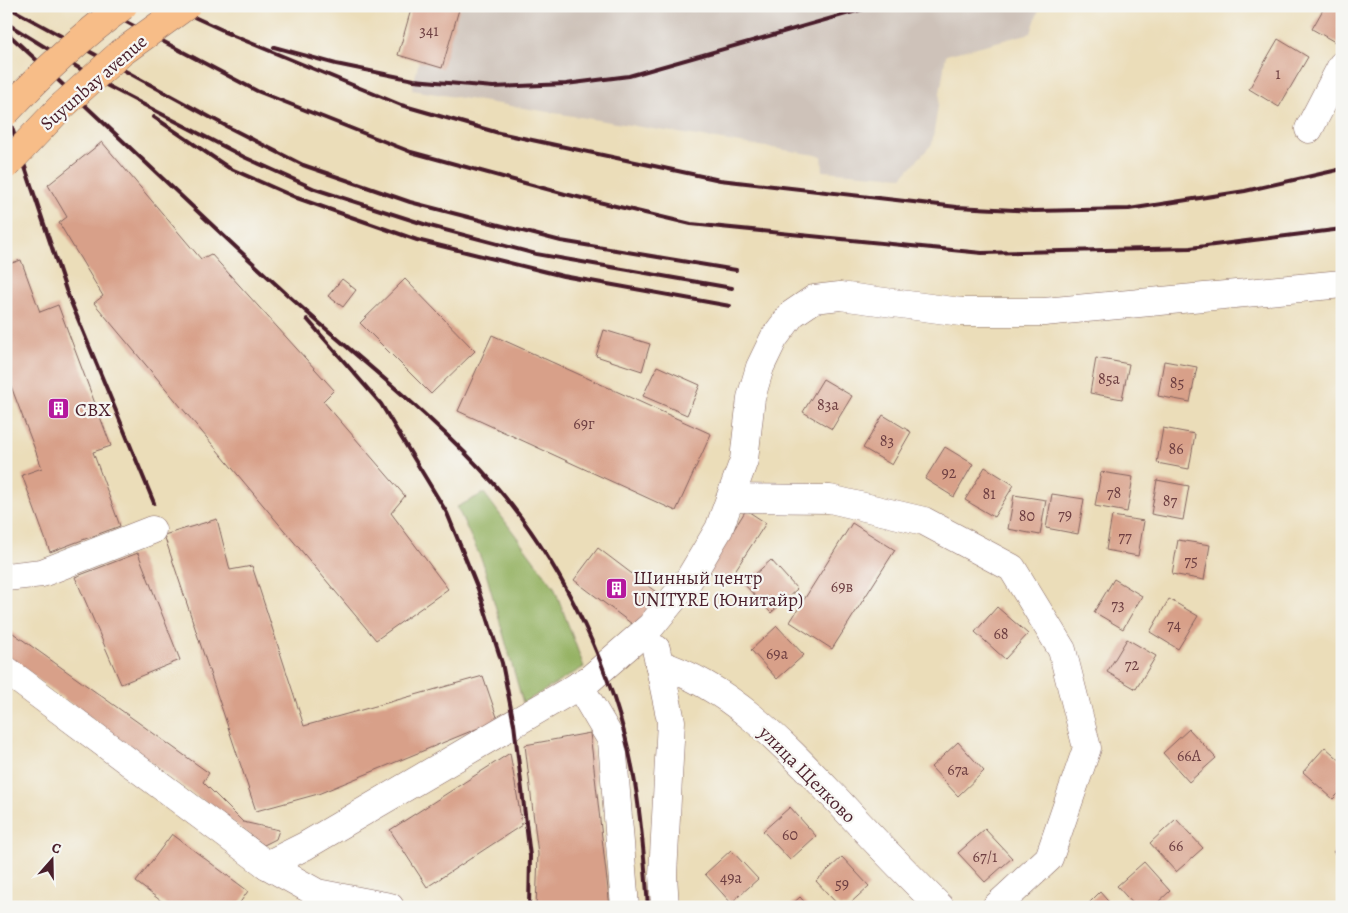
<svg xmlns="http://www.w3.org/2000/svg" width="1348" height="913" font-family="Alegreya,serif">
<rect width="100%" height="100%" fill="#f6f6f2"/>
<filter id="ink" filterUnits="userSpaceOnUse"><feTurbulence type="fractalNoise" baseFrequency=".02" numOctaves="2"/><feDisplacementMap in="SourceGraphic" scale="10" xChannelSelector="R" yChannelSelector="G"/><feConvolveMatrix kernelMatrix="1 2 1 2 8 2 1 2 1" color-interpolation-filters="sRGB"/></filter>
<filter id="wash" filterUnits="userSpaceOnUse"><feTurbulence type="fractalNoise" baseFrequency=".0096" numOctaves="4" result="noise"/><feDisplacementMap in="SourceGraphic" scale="20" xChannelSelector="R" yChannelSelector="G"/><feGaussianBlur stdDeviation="1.12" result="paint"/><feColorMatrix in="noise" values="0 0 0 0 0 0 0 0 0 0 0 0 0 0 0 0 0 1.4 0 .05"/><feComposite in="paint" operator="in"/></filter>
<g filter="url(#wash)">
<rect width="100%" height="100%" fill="#ebddb9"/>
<!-- industrial -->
<path fill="#cec2b9" d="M412,6H1040L1031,33L946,55L932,144L902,177L823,171L822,156L412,90L419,61L398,55Z"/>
<!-- forest -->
<path fill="#95b264" stroke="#706848" d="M484,493L554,587L584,667L523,703L483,563L457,507Z"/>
<g id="blocks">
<!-- building -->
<g fill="#d8a089">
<path d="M412,6H460L442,68L398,55Z"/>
<path d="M1325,6H1342V46L1312,29Z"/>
<path d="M1278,39L1308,57L1279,107L1249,89Z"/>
<path d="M102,142L201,259L211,254L334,390L323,401L405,496L391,513L448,589L376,640L94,303L103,296L59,223L67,217L48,185Z"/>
<path d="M21,260L40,312L58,305L111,446L93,452L120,526L50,552L22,475L42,468L6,373V265Z"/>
<path d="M342,279L356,290L343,307L328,296Z"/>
<path d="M405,279L475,351L431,394L360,323Z"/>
<path d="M604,330L650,344L642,371L596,356Z"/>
<path d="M492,335L711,434L676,511L458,411Z"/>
<path d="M1096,358L1129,364L1122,399L1090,393Z"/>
<path d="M1164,361L1197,367L1190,402L1158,396Z"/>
<path d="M657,366L700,385L687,415L643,396Z"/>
<path d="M823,379L852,396L832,429L803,412Z"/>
<path d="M883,415L911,432L892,465L863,448Z"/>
<path d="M1163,428L1195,434L1189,469L1157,463Z"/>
<path d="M945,447L973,464L954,497L925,479Z"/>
<path d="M985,467L1014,485L994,517L965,500Z"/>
<path d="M1101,472L1133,477L1127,512L1095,506Z"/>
<path d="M1157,480L1189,486L1183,520L1151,514Z"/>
<path d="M1052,494L1084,499L1078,534L1046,528Z"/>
<path d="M1014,495L1046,500L1040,535L1008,529Z"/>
<path d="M746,510L766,523L727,583L708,571Z"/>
<path d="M1112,516L1144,521L1138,556L1106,550Z"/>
<path d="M217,519L230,570L252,566L304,726L483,676L498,720L318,794L256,811L164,535Z"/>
<path d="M852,523L895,550L832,649L790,622Z"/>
<path d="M1178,540L1210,545L1204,580L1172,574Z"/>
<path d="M598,548L660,595L636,627L574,580Z"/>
<path d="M138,553L180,660L121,684L75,577Z"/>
<path d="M771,560L797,589L771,613L744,584Z"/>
<path d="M1114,579L1142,596L1123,629L1094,612Z"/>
<path d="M1169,599L1198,616L1178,649L1150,632Z"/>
<path d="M997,607L1028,634L1005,659L975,632Z"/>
<path d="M777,626L804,655L777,679L751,650Z"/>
<path d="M6,628L209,773L203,782L243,822L279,830L276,839L264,845L6,656Z"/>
<path d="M1127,639L1156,656L1136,689L1107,672Z"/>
<path d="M1189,729L1216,758L1189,782L1163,753Z"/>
<path d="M590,733L610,907H536L538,854L525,745Z"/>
<path d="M958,742L984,771L958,796L931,767Z"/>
<path d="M1325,747L1342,762V790L1333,799L1303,772Z"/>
<path d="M510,753L522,825L427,887L390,830Z"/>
<path d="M790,807L816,836L790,860L763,831Z"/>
<path d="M1176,819L1203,848L1176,872L1150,843Z"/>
<path d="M985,829L1012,858L985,882L958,853Z"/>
<path d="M172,834L248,891L237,907H169L136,882Z"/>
<path d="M1342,842V860L1333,852Z"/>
<path d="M731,850L758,879L731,903L705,874Z"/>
<path d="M842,857L869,886L846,907H840L816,881Z"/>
<path d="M1144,862L1170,891L1153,907H1136L1117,886Z"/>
<path d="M1100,892L1113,907H1085Z"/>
<path d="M800,897L809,907H789Z"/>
</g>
</g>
</g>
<g filter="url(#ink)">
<use href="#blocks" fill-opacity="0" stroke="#82625d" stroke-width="1"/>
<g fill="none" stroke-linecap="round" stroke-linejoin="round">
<defs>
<g id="minor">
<path d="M1309,129L1342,65"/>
<path d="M731,498L830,499L924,521L1012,568L1062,650L1087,748L1049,858L996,907"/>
<path d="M6,577L42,573L152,530"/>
<path d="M656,649L671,721L663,875L665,907"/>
<path d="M659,664C732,687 788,749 839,802C872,838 906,873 940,907"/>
<path d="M6,670L267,865L305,846L590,679L651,626L688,581L719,529L744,460L751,398L760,367L774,338L792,314L814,299L840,296L961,312H1044L1342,284"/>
<path d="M579,685L612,741L625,907"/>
<path d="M267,865L317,893L390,907"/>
</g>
</defs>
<!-- minor casing -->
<use href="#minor" stroke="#82625d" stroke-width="29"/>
<!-- minor -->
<use href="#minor" stroke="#fff" stroke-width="28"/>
<!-- rail -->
<g stroke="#4a1f2b" stroke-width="4">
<path d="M6,6L228,127L303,165L410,202L561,241L736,270"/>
<path d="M96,6L257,91L411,152L565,194L691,224L982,253L1190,248L1342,229"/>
<path d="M170,6L229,33"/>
<path d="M6,23L108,86L244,157L315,189L430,226L536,254L732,288"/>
<path d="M6,32C98,116 187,203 279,287C350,353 431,412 495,485C564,565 618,679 635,783C642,824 645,866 648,907"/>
<path d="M224,32L401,105L499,133L720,180L957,207L1034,211L1129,209L1245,191L1342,169"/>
<path d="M274,47L336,64L414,80L493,87L566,84L629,76L874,6"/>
<path d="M6,110L66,290L154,503"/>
<path d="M154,117L229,168L297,198L417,240L563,276L730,306"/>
<path d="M307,319L381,404L447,513L478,589L502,663L514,724L530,856L529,907"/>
</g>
<defs>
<g id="major-bridge">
<path d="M6,112C42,73 81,37 123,6"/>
<path d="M6,165L60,108L121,53L186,6"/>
</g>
</defs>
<!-- major-bridge casing -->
<use href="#major-bridge" stroke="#82625d" stroke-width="29" stroke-linecap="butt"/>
<!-- major-bridge -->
<use href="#major-bridge" stroke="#f7bd88" stroke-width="28"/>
</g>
</g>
<!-- icons -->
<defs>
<symbol id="building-square" viewBox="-11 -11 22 22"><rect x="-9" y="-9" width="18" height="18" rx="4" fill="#b5179e" stroke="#f6f6f2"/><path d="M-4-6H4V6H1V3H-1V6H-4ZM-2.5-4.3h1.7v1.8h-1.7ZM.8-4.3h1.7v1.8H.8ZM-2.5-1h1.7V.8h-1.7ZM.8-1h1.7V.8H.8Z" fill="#fff"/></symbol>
</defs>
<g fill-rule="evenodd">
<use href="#building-square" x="46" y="396" width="25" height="25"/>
<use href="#building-square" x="604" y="576" width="25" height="25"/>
</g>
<g text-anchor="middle" stroke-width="4.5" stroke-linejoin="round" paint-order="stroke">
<!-- number labels -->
<g font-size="16" fill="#6e3f42">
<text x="429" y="36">341</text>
<text x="1278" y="79">1</text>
<text x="1109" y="384">85а</text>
<text x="1177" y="388">85</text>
<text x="828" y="410">83а</text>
<text x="584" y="429">69г</text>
<text x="887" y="446">83</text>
<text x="1176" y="454">86</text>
<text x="949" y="478">92</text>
<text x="1114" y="498">78</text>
<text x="989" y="499">81</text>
<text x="1170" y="506">87</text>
<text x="1065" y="520">79</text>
<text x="1027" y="521">80</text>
<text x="1125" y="542">77</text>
<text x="1191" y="566">75</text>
<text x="842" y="592">69в</text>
<text x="1118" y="610">73</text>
<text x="1174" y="630">74</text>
<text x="1001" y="639">68</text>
<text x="777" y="659">69а</text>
<text x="1132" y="670">72</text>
<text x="1189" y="761">66А</text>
<text x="958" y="775">67а</text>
<text x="790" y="840">60</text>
<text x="1176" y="851">66</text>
<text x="985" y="862">67/1</text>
<text x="731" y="883">49а</text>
<text x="842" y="889">59</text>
</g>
<!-- street labels -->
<g font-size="19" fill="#4a1f2b" stroke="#f6f6f2">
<text transform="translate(93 82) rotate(-41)" y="7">Suyunbay avenue</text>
<text transform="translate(808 774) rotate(45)" y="7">улица Щелково</text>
</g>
<!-- poi labels -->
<g font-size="19" fill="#4a1f2b" stroke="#f6f6f2" text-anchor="start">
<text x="75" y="416">СВХ</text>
<text x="633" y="584">Шинный центр<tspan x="633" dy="22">UNITYRE (Юнитайр)</tspan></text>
</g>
</g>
<!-- margin -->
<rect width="1348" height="913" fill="none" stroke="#f6f6f2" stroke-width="25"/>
<!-- north arrow -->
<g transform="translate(52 860) rotate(20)" stroke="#f6f6f2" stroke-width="4" paint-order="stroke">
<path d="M0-4L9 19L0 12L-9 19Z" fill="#4a1f2b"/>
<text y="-8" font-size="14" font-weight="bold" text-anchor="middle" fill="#4a1f2b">С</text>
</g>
</svg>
